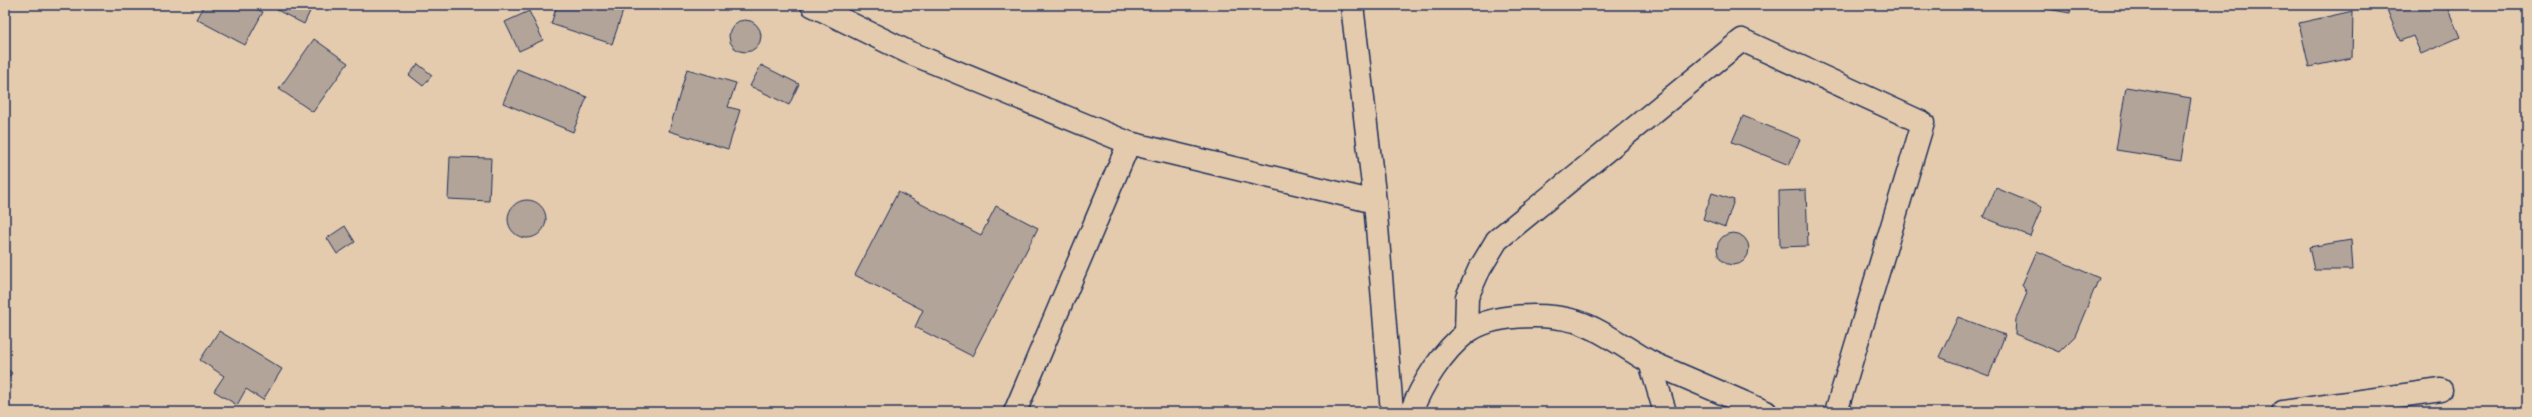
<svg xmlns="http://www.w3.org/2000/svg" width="2532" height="417" font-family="'Balsamiq Sans',sans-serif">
<rect width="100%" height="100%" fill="#e5cbad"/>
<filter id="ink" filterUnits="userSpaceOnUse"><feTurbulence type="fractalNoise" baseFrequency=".025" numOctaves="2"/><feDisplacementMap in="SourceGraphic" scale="8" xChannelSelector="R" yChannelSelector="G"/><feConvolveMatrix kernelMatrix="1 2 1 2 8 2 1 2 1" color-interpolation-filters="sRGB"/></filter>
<g filter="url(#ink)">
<!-- building -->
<g fill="#b3a499" stroke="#1b2f5e">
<path d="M204,5H249L263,12L245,45L196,19Z"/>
<path d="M279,5H313L304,24L277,10Z"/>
<path d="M557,5H625L612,44L551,24Z"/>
<path d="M2025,5H2071L2070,13Z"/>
<path d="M2385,5H2446L2460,37L2421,54L2413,36L2400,41Z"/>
<path d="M529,11L543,40L519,51L505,22Z"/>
<path d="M2353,11L2352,58L2309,67L2299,23Z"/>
<circle cx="745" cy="36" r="16"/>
<path d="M314,39L348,63L313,112L279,89Z"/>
<path d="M418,64L432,75L423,86L409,75Z"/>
<path d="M761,65L799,84L789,105L750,86Z"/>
<path d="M517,69L587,97L573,132L503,103Z"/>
<path d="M687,69L736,83L728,107L740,110L728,149L669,131Z"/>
<path d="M2126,87L2191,98L2181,160L2116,150Z"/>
<path d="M1743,116L1800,139L1789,165L1732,142Z"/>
<path d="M450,157L491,158L489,201L448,199Z"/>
<path d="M1996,188L2042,207L2030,236L1983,217Z"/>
<path d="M1806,190L1808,246L1780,247L1779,191Z"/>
<path d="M898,192L981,235L996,206L1038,228L972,356L915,327L923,310L855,275Z"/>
<path d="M1712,193L1734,200L1725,227L1703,219Z"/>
<circle cx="527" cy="219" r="19"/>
<path d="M345,226L355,242L337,254L327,238Z"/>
<circle cx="1733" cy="249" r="16"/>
<path d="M2351,240L2353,270H2314L2309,247Z"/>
<path d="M2037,251L2099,278L2075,336L2059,352L2015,334L2016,319L2027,293L2022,285Z"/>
<path d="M1958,317L2005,335L1989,376L1939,357Z"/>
<path d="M219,331L282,369L263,400L246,389L237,405L214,391L224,376L200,360Z"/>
<path d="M5,368L12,373L5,382Z"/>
<path d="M443,405L459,412H440Z"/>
</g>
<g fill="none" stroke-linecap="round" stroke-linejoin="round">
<defs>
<g id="minor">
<path d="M812,5L908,52L1129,143L1375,202"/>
<path d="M1466,332L1467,297L1479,270L1497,240L1742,40L1923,123L1836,412"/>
<path d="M1650,362L1766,412"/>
<path d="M1015,412L1129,143"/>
<path d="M1411,412C1422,384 1442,352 1466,333C1491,313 1545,313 1575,321C1599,328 1627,349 1650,362L1665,412"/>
<path d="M2283,412L2441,390"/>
</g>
<path id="tertiary" d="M1352,5L1375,202L1392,412"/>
</defs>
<!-- minor casing -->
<use href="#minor" stroke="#1b2f5e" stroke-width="25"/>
<!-- tertiary casing -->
<use href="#tertiary" stroke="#1b2f5e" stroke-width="25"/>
<!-- minor -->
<use href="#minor" stroke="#e5cbad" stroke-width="22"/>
<!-- tertiary -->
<use href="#tertiary" stroke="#e5cbad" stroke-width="22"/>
</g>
</g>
<!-- margin -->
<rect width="2532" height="417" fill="none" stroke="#e5cbad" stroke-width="20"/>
<rect x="10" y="10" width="2512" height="397" fill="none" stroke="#1b2f5e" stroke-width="1.5" filter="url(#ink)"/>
</svg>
